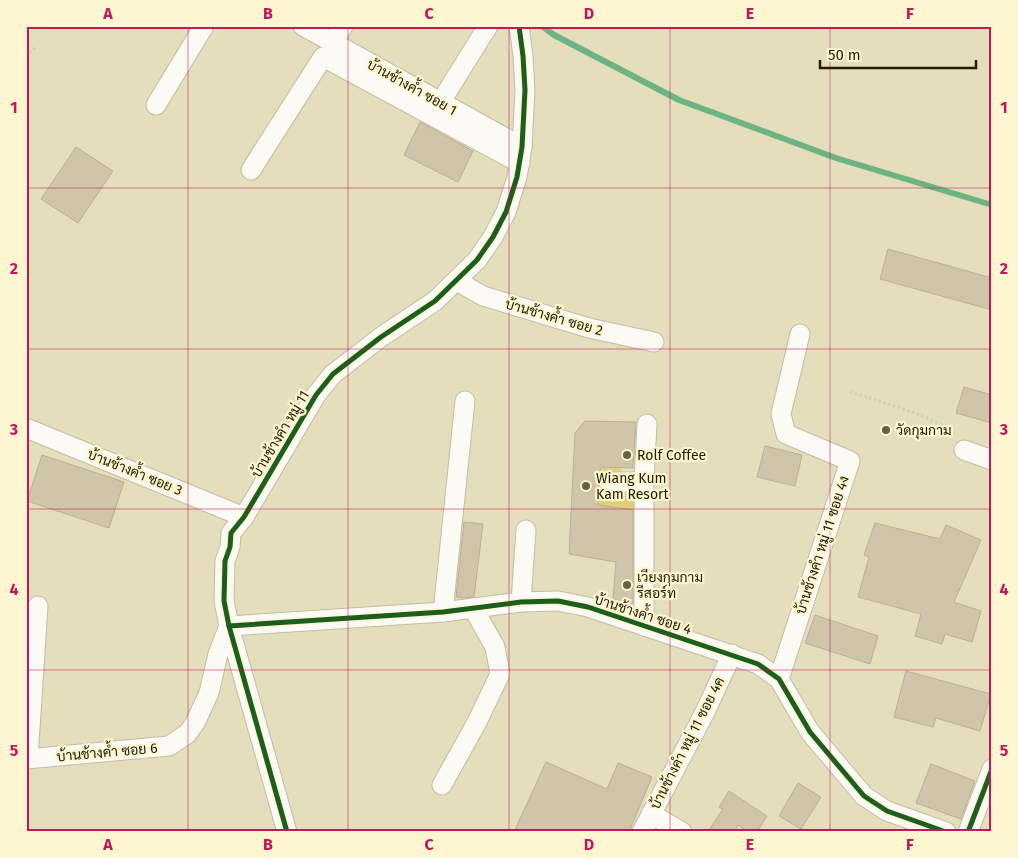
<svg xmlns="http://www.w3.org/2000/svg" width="1018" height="858" font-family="'Fira Sans',Sarabun,sans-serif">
<rect width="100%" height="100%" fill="#e4debc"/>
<!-- green -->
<path fill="#e1cf75" d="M601,467H619L627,481L644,482V511L598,505Z"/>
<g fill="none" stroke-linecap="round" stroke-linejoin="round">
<!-- stream -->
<path stroke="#6eb384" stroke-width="6" d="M542,26L554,35L679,100L836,158L992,205"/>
</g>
<!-- building -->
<g fill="#d0c5a9" stroke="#b9af96">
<path d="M420,122L473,151L458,182L404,155Z"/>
<path d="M76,147L113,171L78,223L41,199Z"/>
<path d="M888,249L992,278V310L880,279Z"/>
<path d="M964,387L992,395V423L956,413Z"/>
<path d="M585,421L636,422L633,468L601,467L598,482L599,487L598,505L633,510V604L613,599L616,562L569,554L575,433Z"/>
<path d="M765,446L802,455L795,486L757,477Z"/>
<path d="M42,455L124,482L109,528L27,501Z"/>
<path d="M464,522L483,524L474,597L466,598L456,597Z"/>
<path d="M875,523L940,539L946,525L981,540L954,602L981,611L972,642L945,634L942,644L915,636L921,614L858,597L869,557L864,555Z"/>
<path d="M815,615L878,636L870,664L805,643Z"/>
<path d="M906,671L991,694L980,731L936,718L933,727L894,717Z"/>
<path d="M546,762L607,789L618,763L652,777L629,832H514Z"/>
<path d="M931,764L975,781L961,819L916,803Z"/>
<path d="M798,783L821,797L801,829L779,816Z"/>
<path d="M729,791L767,816L757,832H749L738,825L734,832H708L723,809L719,807Z"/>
</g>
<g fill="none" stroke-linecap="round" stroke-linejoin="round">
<defs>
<g id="minor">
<path d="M303,26L522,147"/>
<path d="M332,43L343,26"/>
<path d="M440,103L488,26"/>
<path d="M156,105L204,26"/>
<path d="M251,170L323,57L520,163"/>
<path d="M457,281L483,296L589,328L654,342"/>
<path d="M26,428L244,517"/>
<path d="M964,450L992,460"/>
<path d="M609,482H644"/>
<path d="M521,602L526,530"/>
<path d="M443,612L465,401"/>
<path d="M229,626L443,612L521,602L558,601L588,607L758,664L779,679L810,732L864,796L887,811L946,832"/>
<path d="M644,626V482L647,424"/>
<path d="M779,679L850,461L786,434L781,414L800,334"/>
<path d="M26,759L169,746L187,734L195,723L209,693L218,654L229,626"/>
<path d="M28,759L38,606"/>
<path d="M442,785L477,722L500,674L495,647L473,608"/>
<path d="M651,814L682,832"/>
<path d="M287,832L229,626L224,601L225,561L230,547L231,533L244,517L316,395L333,374L381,337L435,301L477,260L493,237L506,212L517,177L522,147L525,90L523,56L519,26"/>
<path d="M642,832L705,712L732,654"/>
<path d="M968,832L992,769"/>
</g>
</defs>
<!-- minor casing -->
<use href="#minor" stroke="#c2bda2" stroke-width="21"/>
<!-- path -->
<g stroke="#d1cfc4" stroke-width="3" stroke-dasharray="2.5 2.5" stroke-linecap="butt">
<path d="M26,56L36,47"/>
<path d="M850,392C870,399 945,419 954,435"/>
</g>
<!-- minor -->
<use href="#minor" stroke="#fbfaf5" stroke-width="19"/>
<defs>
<g id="cycleway">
<path d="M229,626L443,612L521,602L558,601L588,607L758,664L779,679L810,732L864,796L887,811L946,832"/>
<path d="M287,832L229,626L224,601L225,561L230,547L231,533L244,517L316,395L333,374L381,337L435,301L477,260L493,237L506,212L517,177L522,147L525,90L523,56L519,26"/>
<path d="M968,832L992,769"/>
</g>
</defs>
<!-- cycleway casing -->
<use href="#cycleway" stroke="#fef6d1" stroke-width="8"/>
<!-- cycleway -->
<use href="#cycleway" stroke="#1b5e20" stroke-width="5"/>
</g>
<!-- grid -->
<path fill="none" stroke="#c2185b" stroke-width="1" stroke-opacity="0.55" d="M188,26V832M348,26V832M509,26V832M670,26V832M830,26V832M26,188H992M26,349H992M26,509H992M26,670H992"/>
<!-- markers -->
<g fill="#666044" stroke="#fef6d1" stroke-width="2">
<circle cx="886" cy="430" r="5"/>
<circle cx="627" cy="455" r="5"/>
<circle cx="586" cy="486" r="5"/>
<circle cx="627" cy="585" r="5"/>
</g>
<g text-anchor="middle" stroke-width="4.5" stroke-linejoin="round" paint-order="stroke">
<!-- street labels -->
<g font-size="14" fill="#221c04" stroke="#fef6d1">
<text transform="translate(412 87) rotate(29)" y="5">บ้านช้างค้ำ ซอย 1</text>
<text transform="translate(554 317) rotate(16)" y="5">บ้านช้างค้ำ ซอย 2</text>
<text transform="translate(280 434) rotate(-59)" y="5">บ้านช้างคำ หมู่ 11</text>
<text transform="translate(135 472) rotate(22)" y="5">บ้านช้างค้ำ ซอย 3</text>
<text transform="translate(822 545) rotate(-72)" y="5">บ้านช้างคำ หมู่ 11 ซอย 4ง</text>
<text transform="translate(643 614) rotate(18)" y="5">บ้านช้างค้ำ ซอย 4</text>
<text transform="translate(687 743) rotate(-63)" y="5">บ้านช้างคำ หมู่ 11 ซอย 4ค</text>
<text transform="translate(107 752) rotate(-5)" y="5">บ้านช้างค้ำ ซอย 6</text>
</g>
<!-- poi labels -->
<g font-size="14" fill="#221c04" stroke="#fef6d1" text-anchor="start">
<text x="896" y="435">วัดกุมกาม</text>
<text x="637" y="460">Rolf Coffee</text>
<text x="596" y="483">Wiang Kum<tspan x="596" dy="16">Kam Resort</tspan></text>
<text x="637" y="582">เวียงกุมกาม<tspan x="637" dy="16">รีสอร์ท</tspan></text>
</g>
</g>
<!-- border -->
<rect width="1018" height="858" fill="none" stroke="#fef6d1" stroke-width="55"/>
<!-- scale -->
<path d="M820 60v8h156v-8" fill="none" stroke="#221c04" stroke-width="2.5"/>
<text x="828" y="60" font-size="15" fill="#221c04" stroke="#fef6d1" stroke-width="4" paint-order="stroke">50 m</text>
<rect x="28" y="28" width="962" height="802" fill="none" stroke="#c2185b" stroke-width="2"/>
<g font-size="16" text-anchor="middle" font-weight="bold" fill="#c2185b">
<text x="108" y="19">A</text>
<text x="268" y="19">B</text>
<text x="429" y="19">C</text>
<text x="589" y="19">D</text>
<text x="750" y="19">E</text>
<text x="910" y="19">F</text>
<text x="14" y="113">1</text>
<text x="1004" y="113">1</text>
<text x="14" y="274">2</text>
<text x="1004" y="274">2</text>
<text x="14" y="435">3</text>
<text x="1004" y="435">3</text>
<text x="14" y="595">4</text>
<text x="1004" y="595">4</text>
<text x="14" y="756">5</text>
<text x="1004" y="756">5</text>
<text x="108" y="850">A</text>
<text x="268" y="850">B</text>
<text x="429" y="850">C</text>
<text x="589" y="850">D</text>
<text x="750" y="850">E</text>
<text x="910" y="850">F</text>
</g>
</svg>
